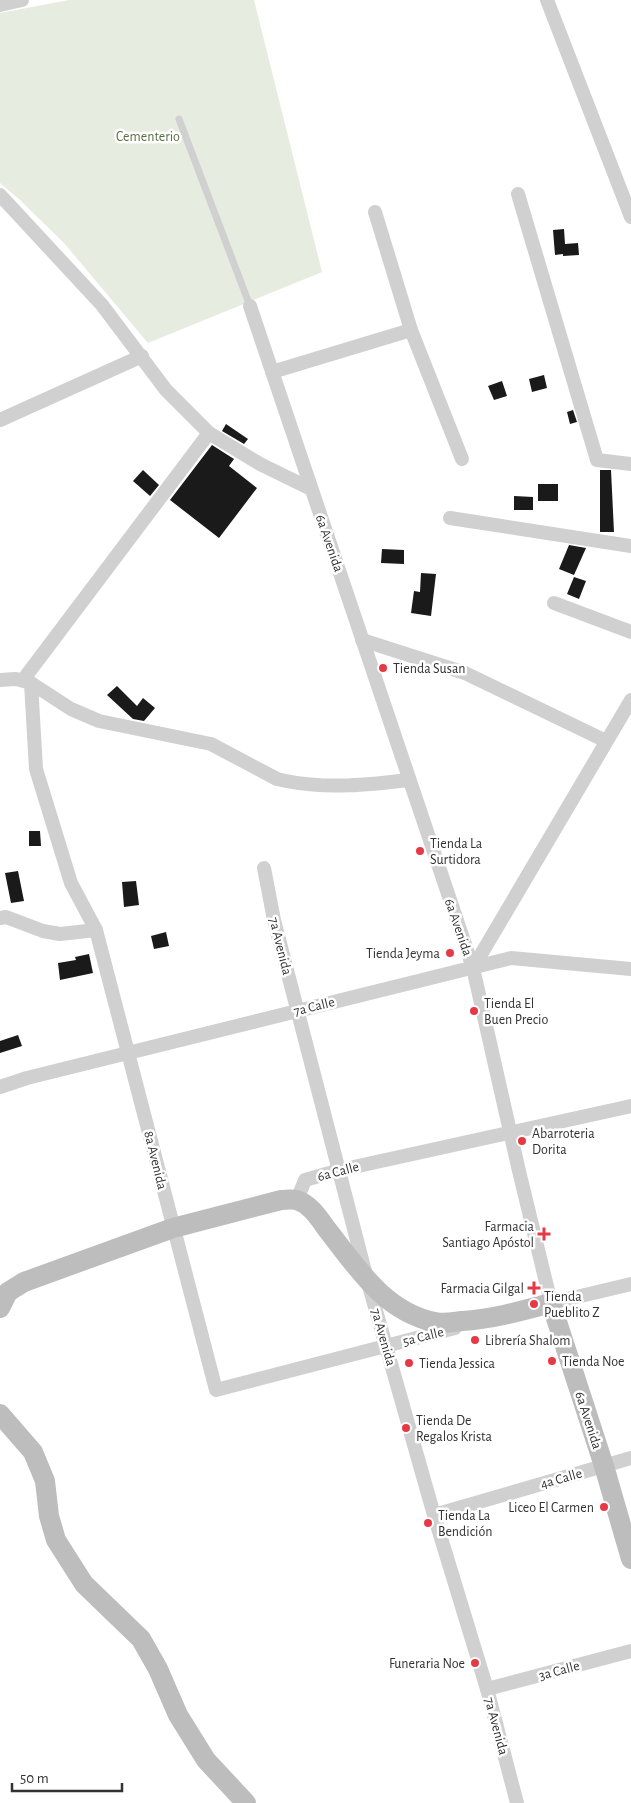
<svg xmlns="http://www.w3.org/2000/svg" width="631" height="1803" font-family="'Alegreya Sans',sans-serif">
<rect width="100%" height="100%" fill="#fff"/>
<!-- green -->
<path fill="#e6ecdf" d="M69,0H254L322,272L148,343L64,243L20,200L0,183V13Z"/>
<!-- building -->
<g fill="#1a1a1a">
<path d="M564,229L565,244L578,243L579,255L563,256V254L555,255L553,230Z"/>
<path d="M544,375L547,388L532,392L529,379Z"/>
<path d="M502,381L507,396L494,400L488,386Z"/>
<path d="M573,410L577,422L570,424L567,412Z"/>
<path d="M226,424L248,439L244,444L222,431Z"/>
<path d="M212,445L234,459L229,466L257,488L219,538L170,500Z"/>
<path d="M143,470L159,485L150,496L133,481Z"/>
<path d="M600,470H611L614,532H600Z"/>
<rect x="538" y="484" width="20" height="17"/>
<path d="M514,496L533,497V510H514Z"/>
<path d="M569,545L586,548L574,575L559,569Z"/>
<path d="M382,549L404,550V564L381,563Z"/>
<path d="M421,573L436,574L431,616L411,613L414,591L420,592Z"/>
<path d="M574,577L586,581L579,599L567,594Z"/>
<path d="M117,686L137,706L143,698L155,708L144,721L133,719L107,695Z"/>
<path d="M29,831H40L41,846H29Z"/>
<path d="M18,871L24,901L11,903L5,873Z"/>
<path d="M136,881L139,905L124,907L122,882Z"/>
<path d="M166,932L169,946L154,949L151,936Z"/>
<path d="M89,954L93,973L60,980L58,963L76,960L75,957Z"/>
<path d="M18,1035L22,1046L0,1053V1041Z"/>
</g>
<g fill="none" stroke-linecap="round" stroke-linejoin="round">
<!-- lane -->
<path stroke="#d0d0d0" stroke-width="7" d="M179,119L250,306"/>
<!-- street -->
<g stroke="#d0d0d0" stroke-width="14">
<path d="M547,0L631,217"/>
<path d="M0,5L22,0"/>
<path d="M518,194L597,460L631,464"/>
<path d="M0,195L102,305L166,390L209,433L260,464L311,489"/>
<path d="M375,212L411,330"/>
<path d="M250,306L473,968L519,1171L551,1303L631,1284"/>
<path d="M272,372L411,330L462,459"/>
<path d="M0,420L142,356"/>
<path d="M450,518L631,546"/>
<path d="M554,603L631,632"/>
<path d="M362,640L465,673L606,741"/>
<path d="M0,680L16,679L31,683L71,709L99,721L211,744L277,779L286,781C327,789 368,785 409,780"/>
<path d="M23,680L209,433"/>
<path d="M31,683L36,769L71,883L96,930L216,1390L455,1328"/>
<path d="M264,868L274,920L367,1279L434,1515L487,1689L517,1803"/>
<path d="M0,918L6,917L43,931L60,934L96,930"/>
<path d="M473,968L631,700"/>
<path d="M0,1087L27,1078L511,958L631,969"/>
<path d="M297,1200L305,1180L340,1170L631,1106"/>
<path d="M434,1515L631,1458"/>
<path d="M487,1689L631,1651"/>
</g>
<!-- secondary -->
<g stroke="#bdbdbd" stroke-width="20">
<path d="M0,1308L8,1292L24,1282L173,1228L281,1200C285,1200 291,1199 296,1200C309,1203 319,1218 326,1228C356,1266 384,1312 435,1322C444,1324 453,1322 462,1321C493,1319 521,1311 551,1303L604,1466L631,1559"/>
<path d="M0,1414L33,1452L45,1481L49,1516L56,1540L84,1584L141,1639L158,1669L178,1715L206,1760L246,1803"/>
</g>
</g>
<!-- markers -->
<g fill="#e63946" stroke="#fff" stroke-width="2">
<circle cx="383" cy="668" r="5"/>
<circle cx="420" cy="851" r="5"/>
<circle cx="450" cy="953" r="5"/>
<circle cx="474" cy="1011" r="5"/>
<circle cx="522" cy="1141" r="5"/>
<path d="M541.5 1226.5h5v5h5v5h-5v5h-5v-5h-5v-5h5z"/>
<path d="M531.5 1280.5h5v5h5v5h-5v5h-5v-5h-5v-5h5z"/>
<circle cx="534" cy="1304" r="5"/>
<circle cx="475" cy="1340" r="5"/>
<circle cx="552" cy="1361" r="5"/>
<circle cx="409" cy="1363" r="5"/>
<circle cx="406" cy="1428" r="5"/>
<circle cx="604" cy="1507" r="5"/>
<circle cx="428" cy="1523" r="5"/>
<circle cx="475" cy="1663" r="5"/>
</g>
<g text-anchor="middle" stroke-width="5" stroke-linejoin="round" paint-order="stroke">
<!-- park labels -->
<g font-size="14" fill="#56703f" stroke="#fff">
<text x="148" y="141">Cementerio</text>
</g>
<!-- street labels -->
<g font-size="14" fill="#333" stroke="#fff">
<text transform="translate(330 543) rotate(71)" y="5">6a Avenida</text>
<text transform="translate(459 927) rotate(71)" y="5">6a Avenida</text>
<text transform="translate(281 946) rotate(76)" y="5">7a Avenida</text>
<text transform="translate(314 1006) rotate(-14)" y="5">7a Calle</text>
<text transform="translate(156 1160) rotate(76)" y="5">8a Avenida</text>
<text transform="translate(338 1171) rotate(-15)" y="5">6a Calle</text>
<text transform="translate(423 1336) rotate(-14)" y="5">5a Calle</text>
<text transform="translate(384 1337) rotate(74)" y="5">7a Avenida</text>
<text transform="translate(589 1420) rotate(72)" y="5">6a Avenida</text>
<text transform="translate(561 1478) rotate(-16)" y="5">4a Calle</text>
<text transform="translate(559 1670) rotate(-15)" y="5">3a Calle</text>
<text transform="translate(497 1726) rotate(75)" y="5">7a Avenida</text>
</g>
<!-- poi labels -->
<g font-size="14" fill="#333" stroke="#fff" text-anchor="start">
<text x="393" y="673">Tienda Susan</text>
<text x="430" y="848">Tienda La<tspan x="430" dy="16">Surtidora</tspan></text>
<text x="440" y="958" text-anchor="end">Tienda Jeyma</text>
<text x="484" y="1008">Tienda El<tspan x="484" dy="16">Buen Precio</tspan></text>
<text x="532" y="1138">Abarroteria<tspan x="532" dy="16">Dorita</tspan></text>
<text x="534" y="1231" text-anchor="end">Farmacia<tspan x="534" dy="16">Santiago Apóstol</tspan></text>
<text x="524" y="1293" text-anchor="end">Farmacia Gilgal</text>
<text x="544" y="1301">Tienda<tspan x="544" dy="16">Pueblito Z</tspan></text>
<text x="485" y="1345">Librería Shalom</text>
<text x="562" y="1366">Tienda Noe</text>
<text x="419" y="1368">Tienda Jessica</text>
<text x="416" y="1425">Tienda De<tspan x="416" dy="16">Regalos Krista</tspan></text>
<text x="594" y="1512" text-anchor="end">Liceo El Carmen</text>
<text x="438" y="1520">Tienda La<tspan x="438" dy="16">Bendición</tspan></text>
<text x="465" y="1668" text-anchor="end">Funeraria Noe</text>
</g>
</g>
<!-- scale -->
<path d="M12 1783v8h110v-8" fill="none" stroke="#333333" stroke-width="2.5"/>
<text x="20" y="1783" font-size="15" fill="#333333" stroke="#ffffff" stroke-width="4" paint-order="stroke">50 m</text>
</svg>
